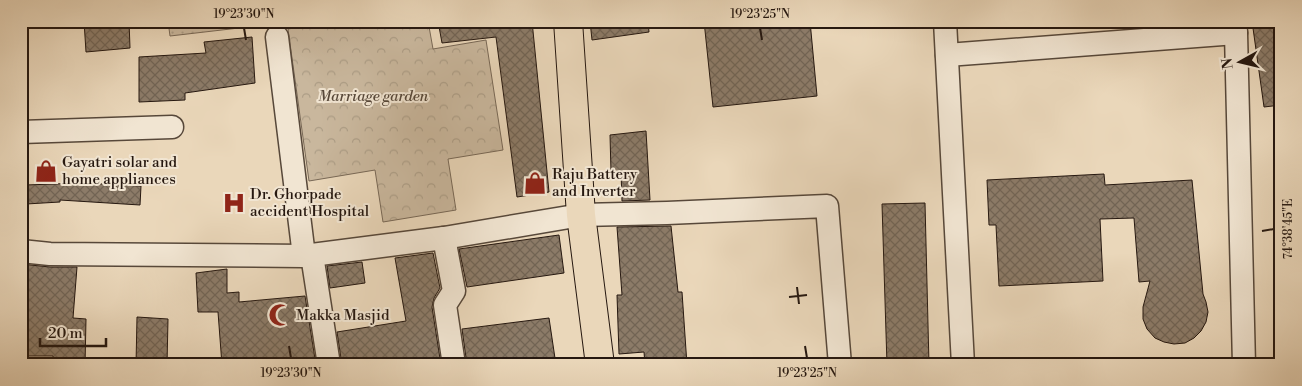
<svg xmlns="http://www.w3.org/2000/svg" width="1302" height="386" font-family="'Libre Bodoni',serif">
<defs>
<pattern id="grass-dots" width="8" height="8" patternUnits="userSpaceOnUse" patternTransform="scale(1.25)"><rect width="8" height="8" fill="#c9b79d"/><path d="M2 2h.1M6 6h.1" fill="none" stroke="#ac9d86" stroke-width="1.8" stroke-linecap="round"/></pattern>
<pattern id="park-crowns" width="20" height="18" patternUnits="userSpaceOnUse" patternTransform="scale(1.25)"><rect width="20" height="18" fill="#c9b79d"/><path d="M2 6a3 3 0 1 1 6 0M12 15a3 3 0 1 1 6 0" fill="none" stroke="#ac9d86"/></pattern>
<pattern id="building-cross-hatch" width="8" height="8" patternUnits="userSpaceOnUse" patternTransform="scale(1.25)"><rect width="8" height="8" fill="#8c7b68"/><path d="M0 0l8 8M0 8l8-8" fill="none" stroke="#726454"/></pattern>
</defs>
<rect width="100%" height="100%" fill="#ead7ba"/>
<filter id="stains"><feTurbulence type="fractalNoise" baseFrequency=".004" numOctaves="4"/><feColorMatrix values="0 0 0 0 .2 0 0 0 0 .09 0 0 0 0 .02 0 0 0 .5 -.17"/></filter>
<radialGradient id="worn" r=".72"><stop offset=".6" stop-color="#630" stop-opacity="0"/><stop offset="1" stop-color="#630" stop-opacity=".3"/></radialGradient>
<!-- grass -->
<path fill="url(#grass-dots)" stroke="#786856" d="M168,21H238L239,28L170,36Z"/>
<!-- park -->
<path fill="url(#park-crowns)" stroke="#786856" d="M335,21H428L433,49L486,40L503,150L448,159L456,210L383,222L375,170L309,181L288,29Z"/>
<!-- building -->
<g fill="url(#building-cross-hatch)" stroke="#261810">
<path d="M84,21H129L130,48L86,52Z"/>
<path d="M438,21H532L549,192L517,197L496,37L442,43Z"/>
<path d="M590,21H648L649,32L592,40Z"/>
<path d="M704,21H810L817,96L713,107Z"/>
<path d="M1252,21H1281V105L1264,107Z"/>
<path d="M252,37L255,83L185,93V100L139,102V57L206,53L204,42Z"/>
<path d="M646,131L650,200L622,201L621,172H611L610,135Z"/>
<path d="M1104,174L1105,185L1192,180L1203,294L1206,302L1208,312L1206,322L1201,331L1194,338L1185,343L1174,344L1164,342L1155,338L1147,329L1143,319V307L1150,281L1139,282L1134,218L1100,219L1103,281L999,286L996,225H989L987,180Z"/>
<path d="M83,183L141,186L140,205L60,200V202L26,204L25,185Z"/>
<path d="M925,203L929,365H887L882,204Z"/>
<path d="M671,226L678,292H682L687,365H645L644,352L619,354L617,295H622L617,227Z"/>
<path d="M559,235L564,273L467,287L459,249Z"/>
<path d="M433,253L440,288L434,298L432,307L441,365H342L337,332L406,321L395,258Z"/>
<path d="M362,262L365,283L330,288L327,266Z"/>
<path d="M21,264L50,267H77L73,318L86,319L85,365L53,364V356H21Z"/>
<path d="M227,269V293L239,292V302L305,296L316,365H222L218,312H198L196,273Z"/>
<path d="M137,317L168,319L167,365H136Z"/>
<path d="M549,318L556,365H467L462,329Z"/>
</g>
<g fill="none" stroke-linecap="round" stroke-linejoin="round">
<defs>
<g id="minor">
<path d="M945,21L963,365"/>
<path d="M1236,33L1244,365"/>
<path d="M277,37L304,256"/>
<path d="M947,55L1236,33L1235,21"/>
<path d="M21,132L172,127"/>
<path d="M444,238L454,291L445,305L454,365"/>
<path d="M21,251L50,254L304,256L444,238L581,215L667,213L827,206L840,365"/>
<path d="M312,255L329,365"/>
</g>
<path id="major" d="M568,21L581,215L600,365"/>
</defs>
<!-- minor casing -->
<use href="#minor" stroke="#57483a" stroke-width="25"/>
<!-- major casing -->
<use href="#major" stroke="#261810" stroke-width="30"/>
<!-- minor -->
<use href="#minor" stroke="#f1e5d2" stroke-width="22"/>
<!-- major -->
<use href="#major" stroke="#ead7ba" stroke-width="28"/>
</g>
<!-- ticks -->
<path fill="none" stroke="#261810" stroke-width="2" d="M244,28L246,40M760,28L762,40M1262,231L1274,229M797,287L799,304M789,297L807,295M289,346L291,358M805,346L807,358"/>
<!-- icons -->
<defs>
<symbol id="shop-bare" viewBox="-9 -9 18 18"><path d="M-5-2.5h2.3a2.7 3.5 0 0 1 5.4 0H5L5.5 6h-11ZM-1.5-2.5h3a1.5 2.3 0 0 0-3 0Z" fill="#8f2418" stroke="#f1e5d2" stroke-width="2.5" paint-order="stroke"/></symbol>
<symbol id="hospital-bare" viewBox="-9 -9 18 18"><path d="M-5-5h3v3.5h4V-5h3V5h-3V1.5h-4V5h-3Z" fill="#8f2418" stroke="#f1e5d2" stroke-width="2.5" paint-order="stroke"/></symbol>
<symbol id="mosque-bare" viewBox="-9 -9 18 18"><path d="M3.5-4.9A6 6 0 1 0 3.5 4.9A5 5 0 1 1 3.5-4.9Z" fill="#8f2418" stroke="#f1e5d2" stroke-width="2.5" paint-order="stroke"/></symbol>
</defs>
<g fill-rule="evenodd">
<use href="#shop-bare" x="30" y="155" width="32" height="32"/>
<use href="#shop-bare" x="519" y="167" width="32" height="32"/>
<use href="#hospital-bare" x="218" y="187" width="32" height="32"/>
<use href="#mosque-bare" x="264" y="299" width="32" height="32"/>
</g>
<g text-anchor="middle" stroke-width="4" stroke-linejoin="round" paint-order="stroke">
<!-- park labels -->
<g font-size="15" font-style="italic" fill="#57483a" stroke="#f1e5d2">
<text x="373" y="101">Marriage garden</text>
</g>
<!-- poi labels -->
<g font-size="15" fill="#261810" stroke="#f1e5d2" text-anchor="start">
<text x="62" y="167">Gayatri solar and<tspan x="62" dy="17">home appliances</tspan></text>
<text x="552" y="179">Raju Battery<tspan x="552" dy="17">and Inverter</tspan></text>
<text x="250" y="199">Dr. Ghorpade<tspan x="250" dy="17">accident Hospital</tspan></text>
<text x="296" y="320">Makka Masjid</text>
</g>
</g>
<!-- margin -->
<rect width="1302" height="386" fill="none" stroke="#ead7ba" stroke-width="55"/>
<!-- north arrow -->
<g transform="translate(1240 62) rotate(262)" stroke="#f1e5d2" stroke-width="4" paint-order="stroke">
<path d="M0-4L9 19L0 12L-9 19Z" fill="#261810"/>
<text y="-8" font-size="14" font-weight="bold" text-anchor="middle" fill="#261810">N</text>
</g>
<!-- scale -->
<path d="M40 338v8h66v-8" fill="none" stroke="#261810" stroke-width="2.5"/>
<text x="48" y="338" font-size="15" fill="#261810" stroke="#f1e5d2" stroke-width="4" paint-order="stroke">20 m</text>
<rect x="28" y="28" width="1246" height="330" fill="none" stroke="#261810" stroke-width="2"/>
<g font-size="12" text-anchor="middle" fill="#261810">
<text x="244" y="18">19°23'30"N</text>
<text x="760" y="18">19°23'25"N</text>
<text transform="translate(1288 229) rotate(-90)" y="4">74°38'45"E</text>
<text x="291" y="377">19°23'30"N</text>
<text x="807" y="377">19°23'25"N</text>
</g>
<rect width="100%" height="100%" filter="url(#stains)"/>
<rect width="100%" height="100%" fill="url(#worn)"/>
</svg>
